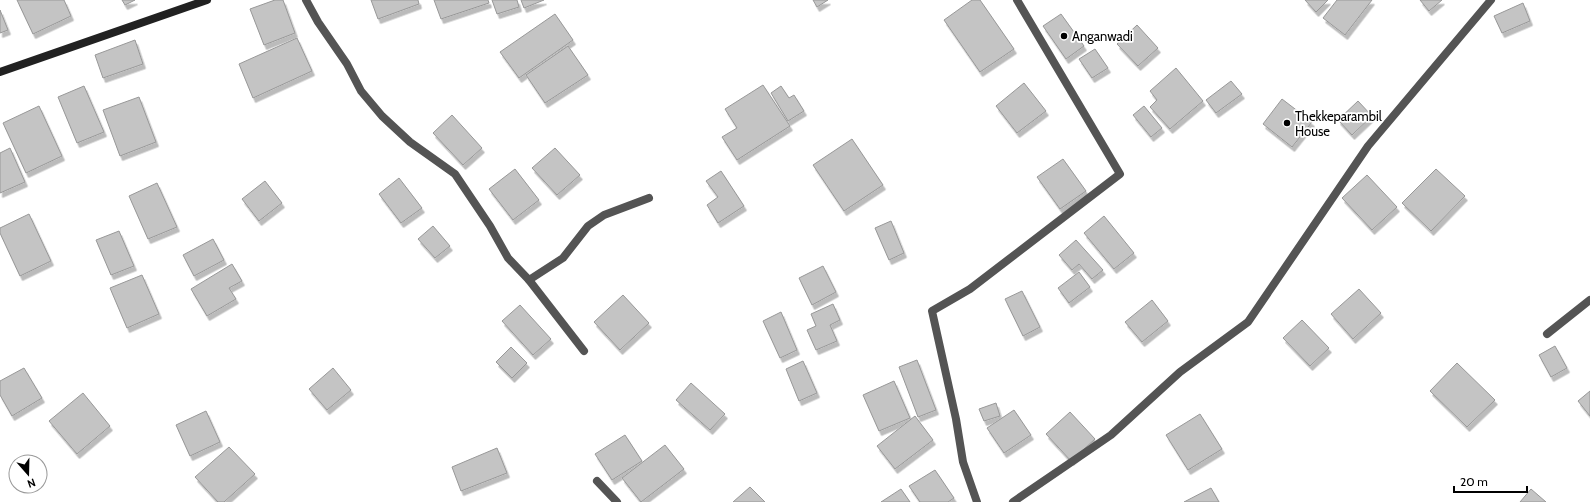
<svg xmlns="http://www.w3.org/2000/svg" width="1590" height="502" font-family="Cabin,sans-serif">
<defs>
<filter id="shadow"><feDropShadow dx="2.5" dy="4.5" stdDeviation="0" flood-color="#0004"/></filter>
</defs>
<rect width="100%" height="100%" fill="#fff"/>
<!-- building -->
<g fill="#c4c4c4" stroke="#989898" filter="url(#shadow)">
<path d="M17,0H64L71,16L33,34Z"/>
<path d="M122,0H135L125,5Z"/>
<path d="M275,0H283L295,33L264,45L250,9Z"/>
<path d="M371,0H418L419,4L378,19Z"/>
<path d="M434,0H488L489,3L441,19Z"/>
<path d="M492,0H517L519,7L497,14Z"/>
<path d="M521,0H544L524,8Z"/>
<path d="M813,0H828L817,7Z"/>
<path d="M972,0H980L1014,49L980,72L944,20Z"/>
<path d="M1305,0H1328L1316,12Z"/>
<path d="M1337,0H1372L1345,35L1323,18Z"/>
<path d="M1420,0H1442L1429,11Z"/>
<path d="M1523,3L1530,21L1502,33L1494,16Z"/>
<path d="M0,10L8,30L0,33Z"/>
<path d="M555,14L573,40L519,78L500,52Z"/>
<path d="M1061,14L1084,46L1066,59L1043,26Z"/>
<path d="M1137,25L1158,48L1138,66L1117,44Z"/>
<path d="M297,38L312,71L253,98L239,64Z"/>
<path d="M135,40L143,64L103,78L95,55Z"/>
<path d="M568,46L588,75L545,103L526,75Z"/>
<path d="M1095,49L1108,68L1092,78L1079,59Z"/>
<path d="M1176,68L1203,101L1170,129L1150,107L1157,100L1150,91Z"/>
<path d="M1231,81L1242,94L1216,113L1206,100Z"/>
<path d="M1024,83L1046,111L1017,133L996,106Z"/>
<path d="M763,85L790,126L737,160L722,137L737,128L725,109Z"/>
<path d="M84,86L104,132L77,143L58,97Z"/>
<path d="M781,86L789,98L794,95L804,111L788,121L771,93Z"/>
<path d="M139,97L156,142L120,156L103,110Z"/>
<path d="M1282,99L1312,122L1292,147L1263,124Z"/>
<path d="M1358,101L1372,116L1352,135L1338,120Z"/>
<path d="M39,106L62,156L26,173L3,123Z"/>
<path d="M1144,106L1162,128L1151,137L1133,115Z"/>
<path d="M452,115L482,148L463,165L433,133Z"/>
<path d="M852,139L883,185L844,211L813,165Z"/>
<path d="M10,148L25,182L0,193V153Z"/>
<path d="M555,148L580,175L557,195L532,168Z"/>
<path d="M1063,159L1086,191L1060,209L1037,177Z"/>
<path d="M515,169L539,200L513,220L489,189Z"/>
<path d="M1436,169L1465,196L1431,231L1402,203Z"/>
<path d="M721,171L744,206L718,223L707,205L718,197L706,181Z"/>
<path d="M1367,175L1397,207L1372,230L1342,198Z"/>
<path d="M399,178L422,208L401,223L379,194Z"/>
<path d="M265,181L282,203L259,221L242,199Z"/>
<path d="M157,183L177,227L148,239L129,196Z"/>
<path d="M29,214L51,261L20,276L0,233V228Z"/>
<path d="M1104,216L1134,253L1114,269L1084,233Z"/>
<path d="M891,221L904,253L889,260L875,228Z"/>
<path d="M433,226L450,246L435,258L418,239Z"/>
<path d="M119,231L134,266L111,275L96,240Z"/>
<path d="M213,239L224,260L194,276L183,255Z"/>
<path d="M1076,240L1103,270L1092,279L1079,264L1072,270L1059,255Z"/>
<path d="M232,264L242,281L229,288L236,299L207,316L191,289Z"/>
<path d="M823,266L836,292L812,305L799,278Z"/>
<path d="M1079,272L1090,287L1069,303L1058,288Z"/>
<path d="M142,275L159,314L127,328L110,288Z"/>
<path d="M1359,289L1381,313L1353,339L1331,314Z"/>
<path d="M1022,291L1040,327L1023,336L1005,299Z"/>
<path d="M623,295L649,323L620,350L594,322Z"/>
<path d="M1152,300L1168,321L1142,342L1125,322Z"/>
<path d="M833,304L840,320L830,325L837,341L816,350L807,330L816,326L811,314Z"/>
<path d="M520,305L551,339L533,355L502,321Z"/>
<path d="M781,312L797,350L780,358L763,321Z"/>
<path d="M1302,320L1329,348L1310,366L1283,338Z"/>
<path d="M1555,346L1567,368L1551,377L1539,355Z"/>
<path d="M511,347L527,363L512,378L496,362Z"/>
<path d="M917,360L936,410L918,417L899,367Z"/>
<path d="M803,361L817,393L799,401L786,369Z"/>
<path d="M1457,363L1495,400L1467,427L1430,391Z"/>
<path d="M24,368L42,398L12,416L0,395V381Z"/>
<path d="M333,368L351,390L327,410L309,389Z"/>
<path d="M894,381L910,418L879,431L863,395Z"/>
<path d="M691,383L725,414L710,430L676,400Z"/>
<path d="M1590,391V416L1578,401Z"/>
<path d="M83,393L110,426L77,454L49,421Z"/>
<path d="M996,403L1000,416L984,421L979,409Z"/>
<path d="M1014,410L1031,435L1004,453L987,428Z"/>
<path d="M206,411L220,442L190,456L176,425Z"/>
<path d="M1070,412L1095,439L1071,461L1046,434Z"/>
<path d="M1200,414L1222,449L1188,470L1166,435Z"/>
<path d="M915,416L933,440L895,469L877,446Z"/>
<path d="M625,435L642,461L612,480L595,454Z"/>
<path d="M665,445L684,469L641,502L622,478Z"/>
<path d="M229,447L255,474L224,502H218L195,477Z"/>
<path d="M497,448L507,473L461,491L452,467Z"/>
<path d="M935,470L954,498L948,502H920L909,486Z"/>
<path d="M750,487L765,502H733Z"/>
<path d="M1211,488L1219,502H1184Z"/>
<path d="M901,489L910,502H881Z"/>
<path d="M1531,489L1546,502H1520Z"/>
</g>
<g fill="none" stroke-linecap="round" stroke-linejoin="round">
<!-- minor -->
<g stroke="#545454" stroke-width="8">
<path d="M306,0L318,22L347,64L361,91L382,116L410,142L455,174L490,226L508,258L529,280L563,258L588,226L604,215L649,198"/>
<path d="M529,280L584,351"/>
<path d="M1547,334L1590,300"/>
<path d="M597,481L617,502"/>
<path d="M977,502L963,462L956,419L932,311L970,289L1120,174L1017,0"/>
<path d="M1013,502L1111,435L1180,372L1248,322L1368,146L1491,0"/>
</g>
<!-- secondary -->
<path stroke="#212121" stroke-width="8" d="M0,72L207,0"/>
</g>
<!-- markers -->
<g fill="#000" stroke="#fff" stroke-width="1.5">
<circle cx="1064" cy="36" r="4"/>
<circle cx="1287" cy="123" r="4"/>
</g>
<g text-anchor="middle" stroke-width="3.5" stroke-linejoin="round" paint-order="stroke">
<!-- poi labels -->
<g font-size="13" fill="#000" stroke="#fff" text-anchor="start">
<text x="1072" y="41">Anganwadi</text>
<text x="1295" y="121">Thekkeparambil<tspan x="1295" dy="15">House</tspan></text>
</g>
</g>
<!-- north arrow -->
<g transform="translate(28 474) rotate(160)"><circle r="19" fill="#ffffff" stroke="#999999"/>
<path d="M0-3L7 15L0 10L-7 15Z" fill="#000000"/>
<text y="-6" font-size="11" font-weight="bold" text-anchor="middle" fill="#000000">N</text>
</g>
<!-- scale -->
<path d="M1454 486v6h73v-6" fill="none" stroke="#000000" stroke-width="2"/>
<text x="1460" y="486" font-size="12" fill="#000000" stroke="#ffffff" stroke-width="3" paint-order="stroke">20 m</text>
</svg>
